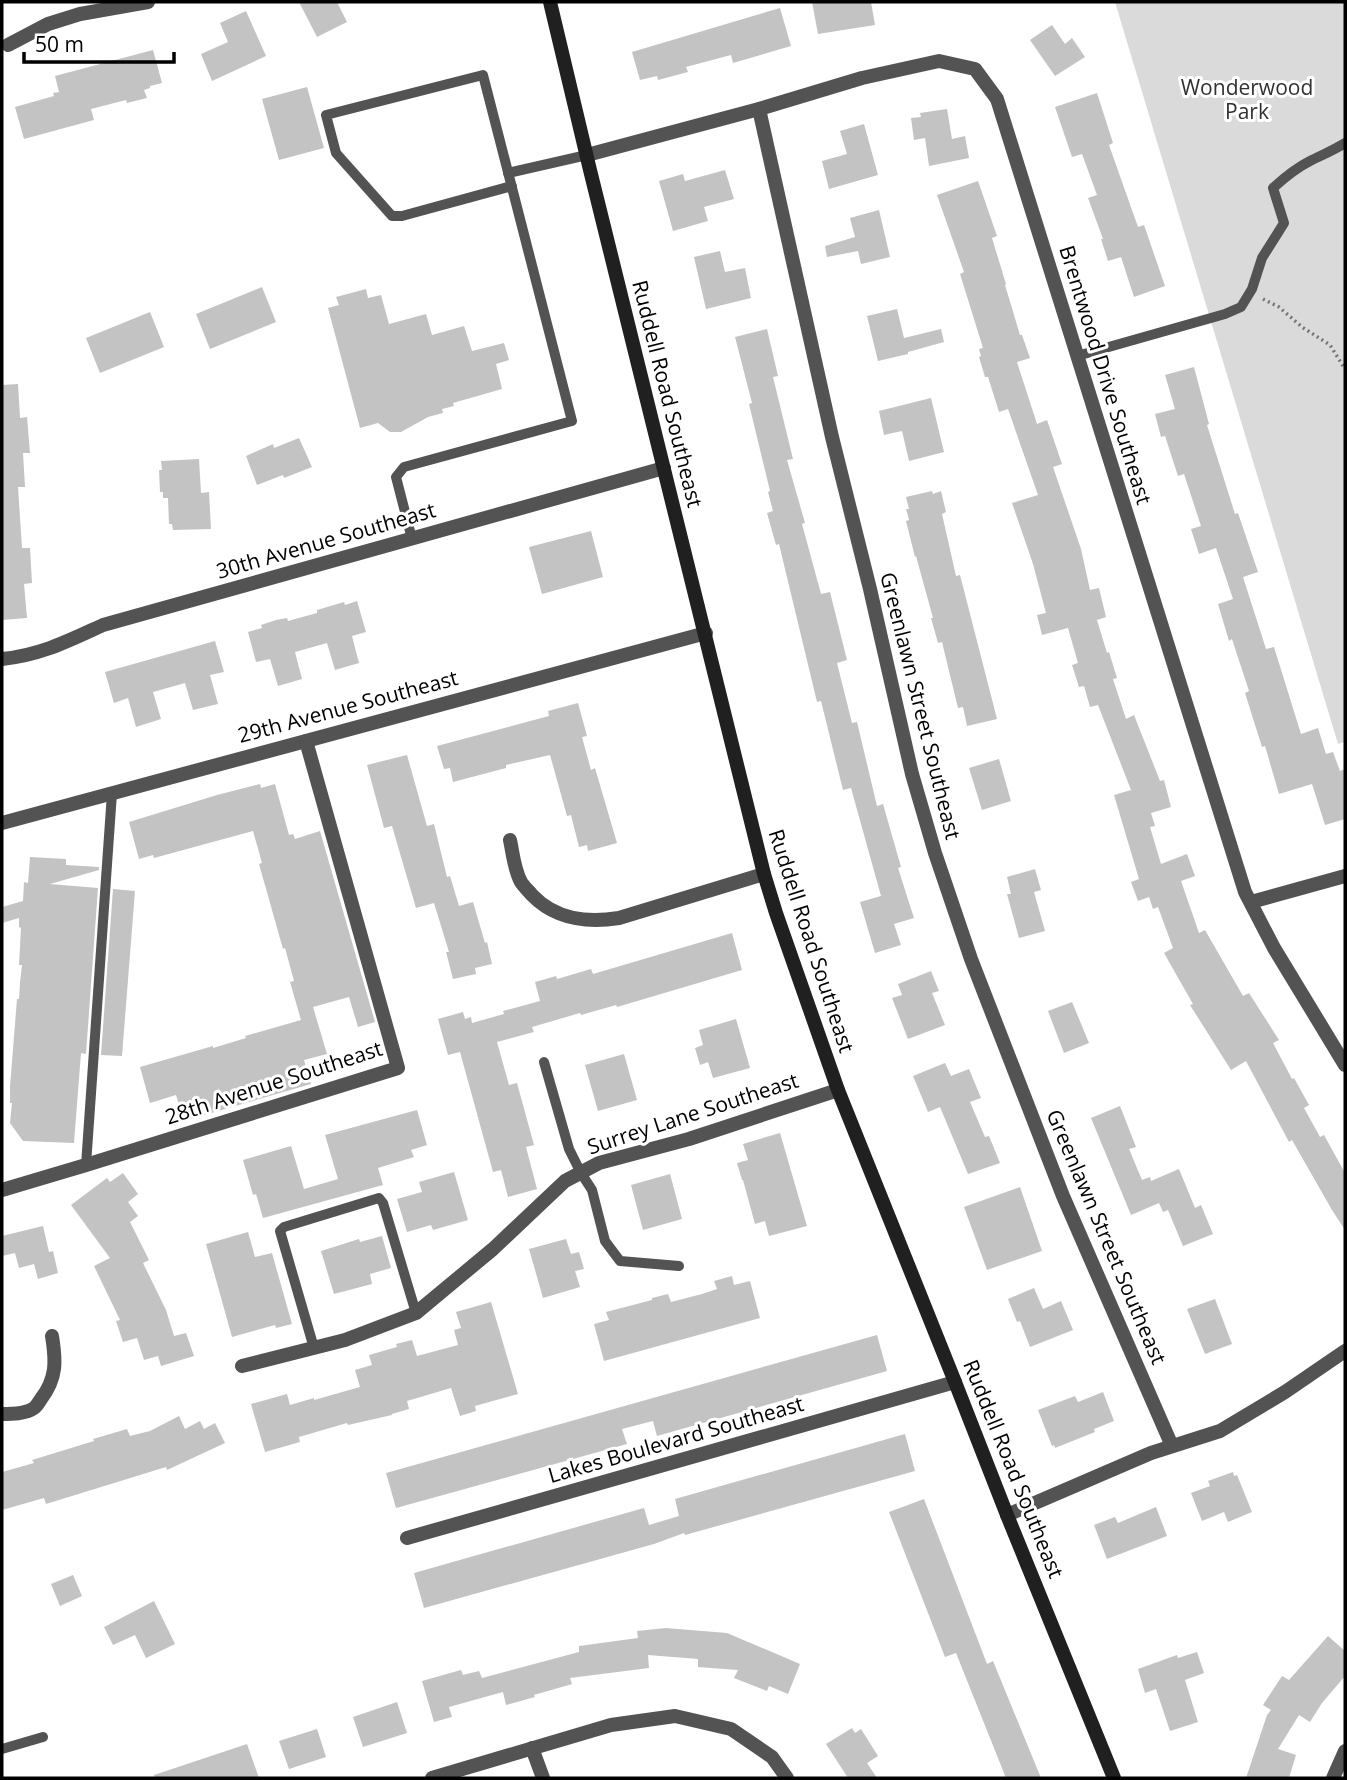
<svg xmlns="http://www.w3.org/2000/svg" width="1347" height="1780" font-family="'Open Sans',sans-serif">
<rect width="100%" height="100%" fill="#fff"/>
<!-- green -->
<path fill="#dadada" d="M1115,2H1345V742L1338,744Z"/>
<!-- building -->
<g fill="#c3c3c3">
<path d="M299,2H337L347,22L317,37Z"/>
<path d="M812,2H871L875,25L818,34Z"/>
<path d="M780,8L791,46L733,63L731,55L686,67L688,72L658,80L657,76L640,80L632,52Z"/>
<path d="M246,11L266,56L212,81L201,54L228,42L220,23Z"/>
<path d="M1052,25L1065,44L1072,38L1085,57L1055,76L1030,40Z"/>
<path d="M153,50L162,83L150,86V88L144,90L147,98L127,103L126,100L91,109L94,120L24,139L15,107L54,96L53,93L59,92L55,76Z"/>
<path d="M307,87L324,148L279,160L262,99Z"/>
<path d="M1097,93L1113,143L1109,145L1138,227L1144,225L1165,286L1134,297L1121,257L1108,261L1101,239H1103L1088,198L1097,195L1082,154L1072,157L1055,107Z"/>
<path d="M947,109L952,139L965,136L969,158L929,166L925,138L914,140L911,118L921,117L920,113Z"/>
<path d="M864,124L878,175L829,189L822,161L847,154L840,131Z"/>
<path d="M725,170L734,199L704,207L708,221L673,231L659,181L683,174L685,181Z"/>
<path d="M978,181L997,236L992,238L1006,284L1005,285L1020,335H1022L1030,358L1017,362L1037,424L1047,420L1062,464L1053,467L1081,549L1090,590L1099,588L1106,617L1097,620L1107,653L1109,652L1117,678L1113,679L1126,719L1134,715L1160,781L1164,780L1171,807L1151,813L1155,826L1150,827L1161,864L1187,854L1195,876L1181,881L1199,933L1205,930L1243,996L1249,993L1279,1040L1273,1043L1292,1079L1294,1078L1309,1105L1304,1108L1320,1137L1324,1135L1345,1173V1230L1332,1210L1292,1140L1289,1142L1246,1061L1231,1070L1190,1005L1193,1004L1164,953L1173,948L1158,907L1153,909L1149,897L1138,901L1131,882L1139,879L1114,795L1131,790L1098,705L1090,707L1084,686L1079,687L1072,665L1078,663L1068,628L1042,635L1037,615L1046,613L1033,564L1012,503L1038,495L1008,409L999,412L988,377H985L979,357L981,356L979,349L983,348L960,274L964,272L937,195Z"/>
<path d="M879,210L890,257L861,264L858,251L827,257L825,246L855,237L850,218Z"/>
<path d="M720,251L725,272L745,268L751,298L706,309L694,257Z"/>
<path d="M262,287L276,322L210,349L196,314Z"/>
<path d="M366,289L368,298L381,295L389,324L426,314L432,335L464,326L472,351L504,343L509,360L496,364L502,389L453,403L454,406L442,409L443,413L428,417L401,432H390L378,423L360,428L328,308L339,305L336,297Z"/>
<path d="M897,309L904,338L941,329L944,342L908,352V354L878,361L867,316Z"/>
<path d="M150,312L164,347L100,373L86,338Z"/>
<path d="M767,329L778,376L773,377L793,459L787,460L805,523L802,524L821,594L830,592L847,660L837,663L852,723L857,722L877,806L883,804L901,867L898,868L914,918L894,924L901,945L875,953L860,902L881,896L851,788L843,790L821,701L817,702L779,544L776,545L767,513L773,511L768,492L770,491L749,404L752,403L735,337Z"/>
<path d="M1194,367L1209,424L1207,425L1235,514L1238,513L1258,572L1243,577L1266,649L1274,647L1301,734L1318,728L1326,754L1333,752L1340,771L1345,769V819L1325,825L1312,784L1279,794L1265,746L1262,747L1245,693L1249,691L1232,639L1229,641L1218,604L1233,599L1216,548L1199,554L1191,529L1201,526L1184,474L1178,476L1165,436L1161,437L1155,414L1175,409L1165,375Z"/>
<path d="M18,384L20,418L27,417L30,453H23L25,487H18L22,548H30L32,583L24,584L27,618L2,620V385Z"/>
<path d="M931,398L944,452L909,461L902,431L884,435L879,411Z"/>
<path d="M299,438L312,467L284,478L283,475L257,485L246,456L273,444L274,448Z"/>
<path d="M199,459L201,493L209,492L211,529L173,530L172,524H169L168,498H163V492H160L159,470H162L161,461Z"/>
<path d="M932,491L933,494L941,491L946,512L942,514L956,576L960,575L997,719L967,726L963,707L958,708L942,642L938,643L931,618H933L916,556L915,557L906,521L909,520L906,509H909L906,497Z"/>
<path d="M591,531L603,577L542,594L529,547Z"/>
<path d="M357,601L366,632L352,636L359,663L335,670L327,643L295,652L302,679L278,686L270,659L256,662L248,632L262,628L261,625L276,620L287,618L288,621L317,613V610L344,602L345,605Z"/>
<path d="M215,641L224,672L210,675L218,704L193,710L185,683L153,692L161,719L136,727L128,698L114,703L105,672Z"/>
<path d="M578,703L587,736L582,737L591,770L595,768L617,843L588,851L587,845L579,847L571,815L567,816L550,755L506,765V768L453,782L450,768L444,769L437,746L549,716L548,711Z"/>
<path d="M407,755L427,826L434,824L447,877L450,876L459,906L473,902L485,943L487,942L492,964L475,968L476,974L453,979L446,952H449L434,903L416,908L392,826L384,828L367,765Z"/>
<path d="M999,759L1011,801L982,810L969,768Z"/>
<path d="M260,784L261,788L275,784L289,835L293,834L295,839L320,831L375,1022L358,1027L349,997L313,1007L327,1054L304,1060L311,1084L184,1121L176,1095L150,1103L140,1067L213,1046V1048L246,1038L245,1036L301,1020L290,982L294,981L285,948L283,949L259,864L262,863L253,831L154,858L153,855L139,859L129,822L217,795Z"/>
<path d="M30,857L66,859V865L99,867V870L50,884L98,888L86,1054L81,1053L74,1143L23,1141L10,1123L12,1103H10V1087L17,999H19L20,983L22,965H19L21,928L19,927V918L2,923V907L23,901L24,882L28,883Z"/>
<path d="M1035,869L1041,890L1034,892L1045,931L1019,938L1007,894H1011L1007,877Z"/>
<path d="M113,889L135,891L122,1056L101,1055Z"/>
<path d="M732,933L742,970L617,1007L616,1005L581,1015L580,1013L532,1027L534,1032L497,1042L509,1085L517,1083L534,1145L526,1147L537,1189L508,1197L501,1170L493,1172L460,1052L448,1055L438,1019L463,1012L465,1019L471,1017L472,1023L504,1014L503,1011L540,1001L535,982L556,976L557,979L591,969L593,974Z"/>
<path d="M931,971L939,991L932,993L945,1025L908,1039L892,998L902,995L898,984Z"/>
<path d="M1072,1002L1089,1043L1064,1053L1048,1011Z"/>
<path d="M736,1019L750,1068L713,1078L708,1062L700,1065L695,1048L703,1045L699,1030Z"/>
<path d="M624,1054L637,1100L598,1111L585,1065Z"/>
<path d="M945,1063L951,1076L969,1069L981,1098L970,1102L985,1137L989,1136L1000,1163L968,1174L940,1107L928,1112L913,1076Z"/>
<path d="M1120,1106L1136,1147L1129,1149L1142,1180L1150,1177L1151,1181L1179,1169L1195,1208L1201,1205L1213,1234L1183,1246L1168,1210L1163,1212L1159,1203L1131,1215L1091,1118Z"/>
<path d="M417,1110L427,1145L411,1150L414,1157L378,1168L383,1185L263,1218L256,1194L253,1195L243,1160L291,1146L304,1189L338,1179L325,1135Z"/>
<path d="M780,1133L807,1226L769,1236L765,1221L755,1224L743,1180H742L737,1163L748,1160L743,1144Z"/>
<path d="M454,1172L468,1220L433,1230L431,1225L407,1232L397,1199L422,1192L419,1182Z"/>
<path d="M123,1173L138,1194L128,1202L138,1216L130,1222L149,1260L143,1263L166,1310L174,1336L186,1333L194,1356L161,1366L158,1356L144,1360L137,1338L123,1342L116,1321L120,1320L94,1266L110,1258L71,1205L107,1178L110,1182Z"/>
<path d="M670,1174L682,1219L643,1230L631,1185Z"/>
<path d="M1020,1187L1042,1251L987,1270L964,1207Z"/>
<path d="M43,1226L49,1252L53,1251L58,1273L38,1279L34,1264L19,1268L15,1253L2,1256V1236Z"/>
<path d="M248,1232L255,1257L272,1253L292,1324L276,1328L275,1325L232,1337L206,1244Z"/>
<path d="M382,1236L391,1268L370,1274L372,1284L334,1294L321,1251L359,1239L360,1242Z"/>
<path d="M566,1239L571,1254L579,1252L584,1269L575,1271L580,1287L543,1298L529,1249Z"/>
<path d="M732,1276L734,1285L750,1281L760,1318L604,1361L594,1324L609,1320L606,1312L652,1300V1298L668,1294L671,1302L702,1294L717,1289L714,1281Z"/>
<path d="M1034,1288L1043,1309L1061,1301L1073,1330L1030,1347L1020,1321L1017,1322L1008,1299Z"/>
<path d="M1215,1299L1232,1344L1205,1354L1187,1309Z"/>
<path d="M491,1302L518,1394L475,1406L476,1411L460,1416L451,1388L407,1401L409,1409L392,1414V1415L348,1425L347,1423L299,1437L300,1442L265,1452L251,1404L287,1394L290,1405L314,1398V1400L360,1387L355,1370L372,1365L369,1355L397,1347L396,1344L412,1340L417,1356L458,1345L454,1330L461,1328L456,1312Z"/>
<path d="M877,1335L887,1371L657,1436L653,1421L622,1429L627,1444L396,1508L386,1473Z"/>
<path d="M1103,1392L1114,1421L1094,1429L1095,1432L1055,1448L1054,1445L1052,1446L1038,1410L1075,1396L1078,1402Z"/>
<path d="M179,1416L185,1429L200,1421L204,1429L215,1423L225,1443L167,1470L166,1467L46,1504L44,1498L2,1510V1472L34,1463L32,1460L94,1441L93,1439L127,1429L130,1436L150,1431Z"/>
<path d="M905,1434L915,1471L685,1535L684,1533L654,1544L424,1608L414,1573L644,1508L649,1525L679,1516L675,1499Z"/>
<path d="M1233,1472L1234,1476L1237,1475L1252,1512L1228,1522L1224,1512L1202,1521L1191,1493L1210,1486L1208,1481Z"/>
<path d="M924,1499L987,1664L993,1661L1041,1778H1006L956,1653L945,1657L889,1512Z"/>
<path d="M1156,1507L1167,1536L1107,1559L1094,1525L1115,1517L1118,1523Z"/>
<path d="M73,1575L82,1596L60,1606L51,1584Z"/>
<path d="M154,1601L175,1644L146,1658L135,1635L113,1645L104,1627Z"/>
<path d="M666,1628L727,1633L800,1664L788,1694L769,1686L767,1691L734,1678L738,1670L698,1667V1659L648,1655L649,1668L570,1678L572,1684L534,1695L535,1697L506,1705L503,1692L449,1707L452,1717L434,1722L422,1681L461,1670L463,1675L479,1671L482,1678L579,1652V1646L638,1638L637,1631Z"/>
<path d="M1328,1636L1345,1651V1676L1322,1703L1310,1722L1299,1715L1278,1749L1296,1755L1289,1778H1246L1267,1715L1271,1710L1263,1705L1282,1676L1289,1680Z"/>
<path d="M1197,1652L1204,1673L1185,1680L1198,1722L1170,1731L1156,1689L1145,1693L1138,1669L1177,1655L1178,1658Z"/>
<path d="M397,1702L407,1733L363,1747L353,1717Z"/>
<path d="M852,1728L855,1733L861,1729L878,1756L867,1763L877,1778H848L826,1744Z"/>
<path d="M317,1729L326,1757L289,1769L279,1741Z"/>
<path d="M247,1744L259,1778H155L154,1775Z"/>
</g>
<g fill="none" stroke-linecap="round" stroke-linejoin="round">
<!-- path -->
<path stroke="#757575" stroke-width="3.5" stroke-dasharray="2 3.5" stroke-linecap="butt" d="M1263,299L1279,307L1302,327L1330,345L1345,369"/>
<!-- service -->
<g stroke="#535353" stroke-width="10">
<path d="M508,173L587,155"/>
<path d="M1077,356L1225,314L1241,307L1252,289L1262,258L1284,223L1273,188C1284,178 1296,168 1310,161C1322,155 1334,150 1345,143"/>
<path d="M412,539L396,477L404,467L572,421L483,75L326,115L336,153L392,216H402L512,186"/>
<path d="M544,1062L569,1149L581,1173L592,1190L605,1241L620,1261L679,1266"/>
<path d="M86,1165L112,793"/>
<path d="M314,1348L280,1231L284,1227L379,1198L383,1203L416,1313"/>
<path d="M2,1749L43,1737"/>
</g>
<!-- minor -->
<g stroke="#535353" stroke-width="14">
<path d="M8,45L48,24L80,14L148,2"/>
<path d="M759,109L832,437L870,589L912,774L935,853L971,959L1063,1196L1172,1446"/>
<path d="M587,155L759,109L862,78L939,61L975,69L997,99L1245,892L1274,948L1345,1065"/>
<path d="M2,659C41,655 68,641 103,625L664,468"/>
<path d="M2,823L706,633"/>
<path d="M510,840C513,854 514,869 521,882C524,887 529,891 532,895C556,920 587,923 619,918L764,874"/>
<path d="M1251,902L1345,876"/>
<path d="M2,1190L86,1165L398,1068L306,741"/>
<path d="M242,1366L345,1340L416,1313L493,1249L565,1181L599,1163L689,1139L838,1090"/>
<path d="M2,1414C11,1414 26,1414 34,1408C37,1406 39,1402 41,1399C57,1378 56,1361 52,1336"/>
<path d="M1007,1515L1151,1453L1220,1431L1285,1392L1345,1351"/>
<path d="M407,1538L955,1382"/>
<path d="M532,1748L543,1778"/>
<path d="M432,1778L611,1725L675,1716L731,1729L772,1757L787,1778"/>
<path d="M1333,1778L1345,1751"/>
</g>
<!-- secondary -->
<path stroke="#202020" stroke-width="14" d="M550,2L590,170L764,874L776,913L838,1090L955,1382L1007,1515L1114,1778"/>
</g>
<g text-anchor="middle" stroke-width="6" stroke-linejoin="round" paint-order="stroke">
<!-- park labels -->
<g font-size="21" fill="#313131" stroke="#fff">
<text x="1247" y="95">Wonderwood<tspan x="1247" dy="24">Park</tspan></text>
</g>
<!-- street labels -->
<g font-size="21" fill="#000" stroke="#fff">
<text transform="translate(1105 375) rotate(73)" y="7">Brentwood Drive Southeast</text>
<text transform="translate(667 394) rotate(76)" y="7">Ruddell Road Southeast</text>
<text transform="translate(326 541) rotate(-16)" y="7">30th Avenue Southeast</text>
<text transform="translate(920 706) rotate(76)" y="7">Greenlawn Street Southeast</text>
<text transform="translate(348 707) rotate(-15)" y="7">29th Avenue Southeast</text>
<text transform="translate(811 941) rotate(72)" y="7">Ruddell Road Southeast</text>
<text transform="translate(274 1083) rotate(-18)" y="7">28th Avenue Southeast</text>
<text transform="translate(693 1114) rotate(-18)" y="7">Surrey Lane Southeast</text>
<text transform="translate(1106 1237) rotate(67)" y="7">Greenlawn Street Southeast</text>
<text transform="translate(676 1440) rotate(-16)" y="7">Lakes Boulevard Southeast</text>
<text transform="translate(1013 1469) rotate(68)" y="7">Ruddell Road Southeast</text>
</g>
</g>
<!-- border -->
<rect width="1347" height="1780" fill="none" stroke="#000000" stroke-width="7"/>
<!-- scale -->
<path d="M24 52v10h150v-10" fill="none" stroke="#000000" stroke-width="3.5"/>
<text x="35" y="52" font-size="21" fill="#000000" stroke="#ffffff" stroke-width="5" paint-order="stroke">50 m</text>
</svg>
